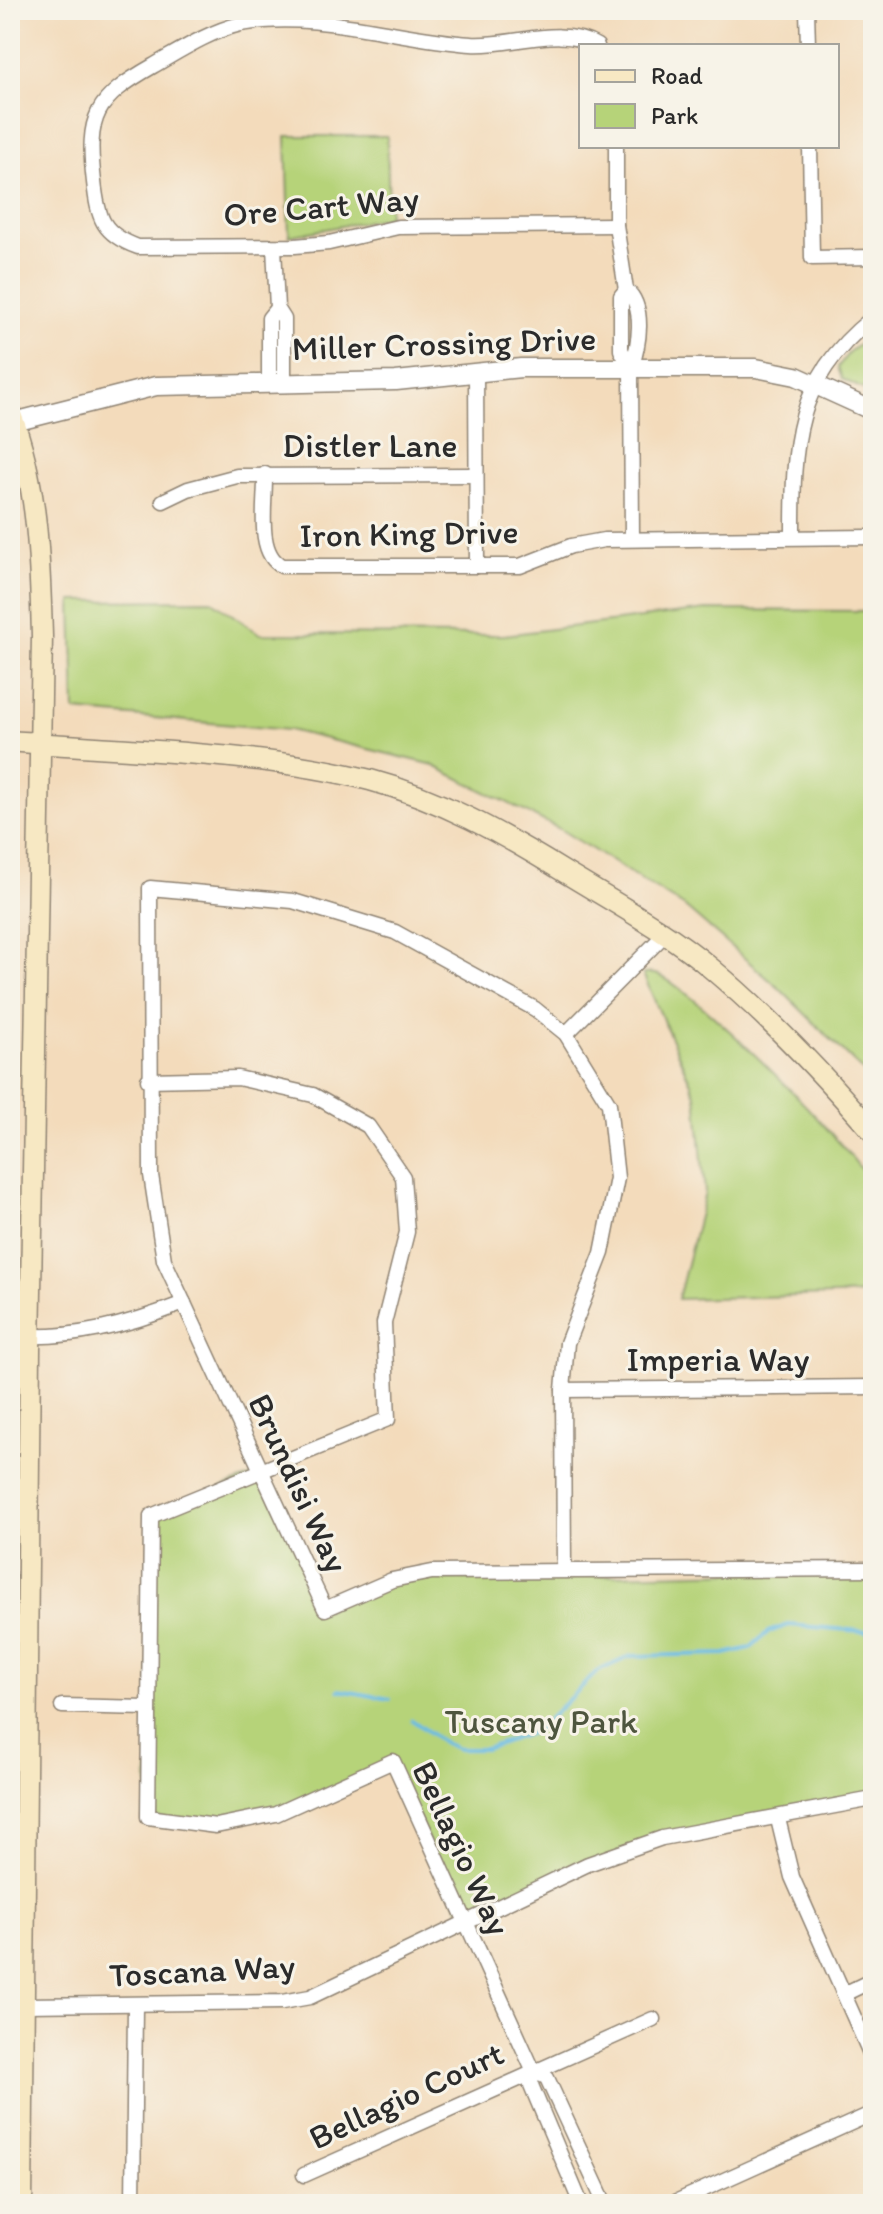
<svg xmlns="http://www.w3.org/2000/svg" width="883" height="2214" font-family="Itim,sans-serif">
<rect width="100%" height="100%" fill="#f7f3e8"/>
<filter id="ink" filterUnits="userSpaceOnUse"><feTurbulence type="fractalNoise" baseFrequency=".0125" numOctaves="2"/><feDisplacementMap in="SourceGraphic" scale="16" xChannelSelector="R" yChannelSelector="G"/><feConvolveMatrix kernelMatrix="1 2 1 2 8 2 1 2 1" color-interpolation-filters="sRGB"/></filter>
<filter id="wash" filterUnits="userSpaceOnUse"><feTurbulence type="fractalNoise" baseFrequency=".006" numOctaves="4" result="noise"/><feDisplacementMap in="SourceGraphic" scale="32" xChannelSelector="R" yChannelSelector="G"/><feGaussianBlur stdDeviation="1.8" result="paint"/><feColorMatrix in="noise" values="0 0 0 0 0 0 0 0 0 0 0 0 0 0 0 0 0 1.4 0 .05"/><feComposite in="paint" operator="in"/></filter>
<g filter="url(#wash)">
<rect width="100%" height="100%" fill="#f3dbbb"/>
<!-- green -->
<g fill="#b6d379" stroke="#707f52" stroke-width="2">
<path d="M286,136H387L389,217L289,236Z"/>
<path d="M873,335V394L842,379L838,367L850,351Z"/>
<path d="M211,600L260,634L504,635L706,610L873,611V1081L779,988L685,907L558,828L430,764L289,730L75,711L72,601Z"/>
<path d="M643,974C647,974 651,973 655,974C686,980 863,1156 873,1189C878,1205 873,1272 873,1294L678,1299L705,1193L696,1095Z"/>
<path d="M10,1390H16L10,1887Z"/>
<path d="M260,1473L325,1609L392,1580L873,1569V1799L662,1838L465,1922L393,1762L276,1814L216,1826L148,1817L151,1516Z"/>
</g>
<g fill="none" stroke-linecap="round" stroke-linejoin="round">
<!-- stream -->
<g stroke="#68bbe4" stroke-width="4">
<path d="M339,1690L390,1699"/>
<path d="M412,1720L444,1743L458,1749H485L536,1731L598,1671L631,1656L725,1654L750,1648L768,1632L789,1625L873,1632"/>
</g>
</g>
</g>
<g filter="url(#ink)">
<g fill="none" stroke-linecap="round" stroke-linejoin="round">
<defs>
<g id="minor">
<path d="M807,10L808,46"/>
<path d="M597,46C562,24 510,47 471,44C396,39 316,10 241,24C210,31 181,50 153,66C95,99 86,116 94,182C98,218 102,234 138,247L295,246L329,243L398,227L616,225"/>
<path d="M616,146V225L626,290C646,306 639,346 631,368L632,538"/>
<path d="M810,146L812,258L873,257"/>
<path d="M274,247L277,308L284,319V382"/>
<path d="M626,290L621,296V350L631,368"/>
<path d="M476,372L477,566"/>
<path d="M269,382V318L277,308"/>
<path d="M265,474C266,501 255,553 282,566H520L571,546L604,540L873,537"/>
<path d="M163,501L188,489L237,476L475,475"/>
<path d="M793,536C793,445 794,381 871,319L873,313"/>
<path d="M566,1034L665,934"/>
<path d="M148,1080L238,1078L313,1095L368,1126L403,1177L407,1232L384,1323L388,1419L151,1516L148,1817L216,1826L276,1814L393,1761L533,2070L531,2085L581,2204"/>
<path d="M10,1335C70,1341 128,1325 184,1303"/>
<path d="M563,1390L873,1387"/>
<path d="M564,1570L563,1390L567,1343L602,1253L617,1178L609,1104L566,1034L535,1009L395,932L293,901L150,888L151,1175L164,1260L325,1609L392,1580L432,1572L873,1569"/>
<path d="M62,1706L147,1708"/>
<path d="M778,1819L792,1877L873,2060"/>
<path d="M844,1994L873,1980"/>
<path d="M24,2005L282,2002L310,1997L588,1864L662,1838L873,1799"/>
<path d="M533,2070L547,2078L605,2204"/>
<path d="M304,2175L653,2019"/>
<path d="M133,2204L135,2006"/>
<path d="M671,2204L873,2113"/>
</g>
<path id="tertiary" d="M14,422L156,386L396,381L521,368H756L796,376L873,411"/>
<g id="secondary">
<path d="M10,412C38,482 40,562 42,636L30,1350L22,2204"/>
<path d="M10,741C129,751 254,751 370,780C441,799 503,834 566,873C615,903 667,931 712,969C770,1018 823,1074 873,1132"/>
</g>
</defs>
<!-- minor casing -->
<use href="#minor" stroke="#8f8373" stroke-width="17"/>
<!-- tertiary casing -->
<use href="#tertiary" stroke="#8f8373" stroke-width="21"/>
<!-- secondary casing -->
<use href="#secondary" stroke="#8f8373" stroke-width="23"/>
<!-- minor -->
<use href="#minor" stroke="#fff" stroke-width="14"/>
<!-- tertiary -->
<use href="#tertiary" stroke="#fff" stroke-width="18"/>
<!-- secondary -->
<use href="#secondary" stroke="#f7e8c3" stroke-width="20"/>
</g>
</g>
<g text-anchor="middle" stroke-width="6" stroke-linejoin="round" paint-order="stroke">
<!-- street labels -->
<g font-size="34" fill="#2b2b2b" stroke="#f7f3e8">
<text transform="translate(321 206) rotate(-5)" y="12">Ore Cart Way</text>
<text transform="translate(444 343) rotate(-2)" y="12">Miller Crossing Drive</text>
<text x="370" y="457">Distler Lane</text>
<text transform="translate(409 533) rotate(-1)" y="12">Iron King Drive</text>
<text x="718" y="1371">Imperia Way</text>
<text transform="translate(299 1483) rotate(65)" y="12">Brundisi Way</text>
<text transform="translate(462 1848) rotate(65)" y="12">Bellagio Way</text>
<text transform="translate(202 1970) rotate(-3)" y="12">Toscana Way</text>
<text transform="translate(406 2095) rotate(-25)" y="12">Bellagio Court</text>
</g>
<!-- park labels -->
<g font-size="34" fill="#4e553e" stroke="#f7f3e8">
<text x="541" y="1733">Tuscany Park</text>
</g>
</g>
<!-- margin -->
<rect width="883" height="2214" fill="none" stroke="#f7f3e8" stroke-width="40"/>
<!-- legend -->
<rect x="579" y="44" width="260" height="104" fill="#f7f3e8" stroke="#a5a39c" stroke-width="2"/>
<rect x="595" y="70" width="40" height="12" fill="#f7e8c3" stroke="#a5a39c" stroke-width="2"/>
<text x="651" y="84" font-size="24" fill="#2b2b2b">Road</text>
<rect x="595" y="104" width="40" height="24" fill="#b6d379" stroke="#a5a39c" stroke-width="2"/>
<text x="651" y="124" font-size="24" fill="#2b2b2b">Park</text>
</svg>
